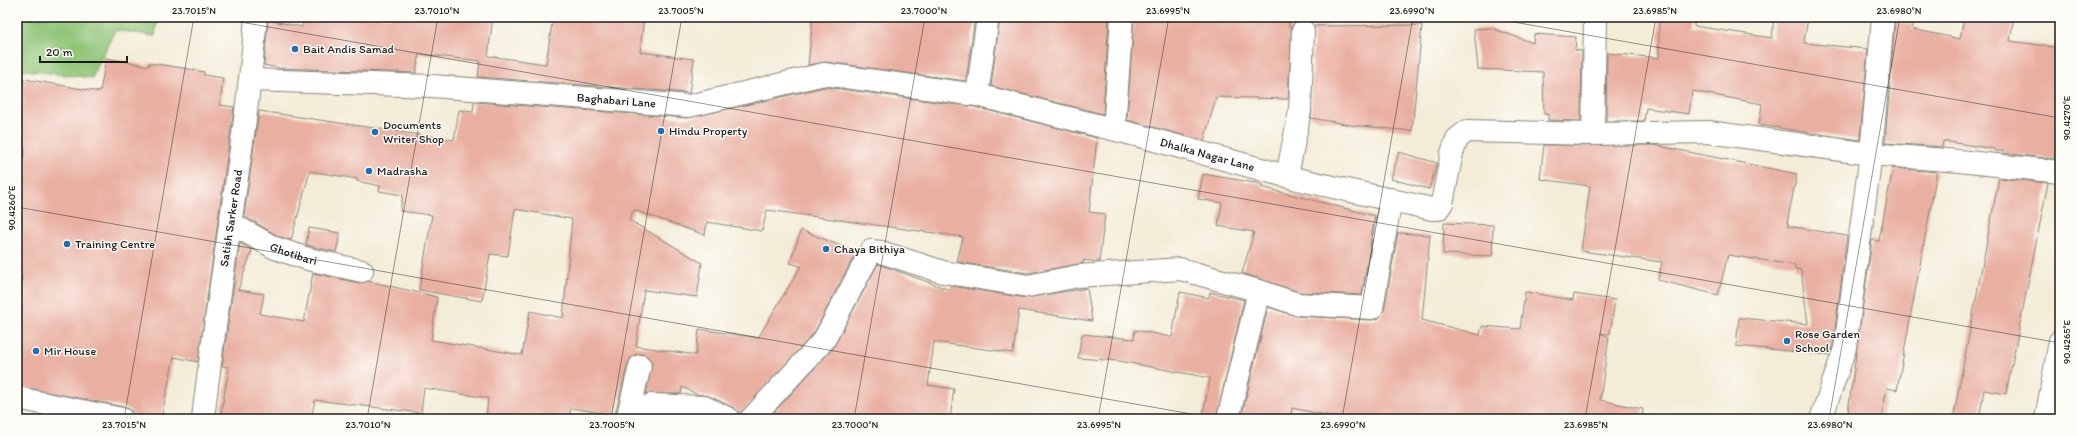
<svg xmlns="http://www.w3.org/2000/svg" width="2077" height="436" font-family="Itim,sans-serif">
<rect width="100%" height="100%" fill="#fdfcf7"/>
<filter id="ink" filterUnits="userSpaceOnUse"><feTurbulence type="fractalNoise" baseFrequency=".025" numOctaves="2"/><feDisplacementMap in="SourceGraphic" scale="8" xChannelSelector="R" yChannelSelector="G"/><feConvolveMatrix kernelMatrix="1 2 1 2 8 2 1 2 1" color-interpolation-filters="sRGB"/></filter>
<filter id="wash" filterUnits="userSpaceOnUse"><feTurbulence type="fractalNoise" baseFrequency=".012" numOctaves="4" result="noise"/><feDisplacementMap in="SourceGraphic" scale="16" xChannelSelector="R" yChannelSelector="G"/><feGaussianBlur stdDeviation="0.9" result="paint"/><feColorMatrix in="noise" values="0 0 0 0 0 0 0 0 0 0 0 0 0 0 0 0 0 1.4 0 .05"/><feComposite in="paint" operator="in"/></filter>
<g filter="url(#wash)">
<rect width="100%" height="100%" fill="#f3ecd7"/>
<!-- green -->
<path fill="#8fc476" stroke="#567049" d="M17,17H158L155,36L115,30L92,78L17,69Z"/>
<g id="blocks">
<!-- building -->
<g fill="#e9afa0">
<path d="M303,17H493L488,56L546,64L553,17H644L640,52L694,59L689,93L478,77L480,61L419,54L416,73L279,68L264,65L268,20L302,27Z"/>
<path d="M813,17H975L966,81L826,62L808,65Z"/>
<path d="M1000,17H1109L1103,114L991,86Z"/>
<path d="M1134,17H1289V27H1292L1288,99L1216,97L1204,141L1127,120Z"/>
<path d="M1659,17H1694V26L1772,38L1774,17H1808L1804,43L1868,49L1860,140L1759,125L1762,104L1692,91L1689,114L1646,108L1644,121H1606L1607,53L1659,58Z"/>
<path d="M1964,17H2014L2010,41L2060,48V152H2055L2053,159L2003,153L2004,151H1995V149L1943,141L1942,147L1885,143L1895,21L1913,25L1912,29L1960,39Z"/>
<path d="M1422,25L1412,131L1351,125L1311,118L1314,26Z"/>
<path d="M1491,28L1533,43L1534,34L1576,37L1575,50L1582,51L1581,121L1548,120V114H1544L1543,72L1478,69L1474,29Z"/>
<path d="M106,58L149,66V63L183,68L204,72V75L223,78L220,105L234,107L198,362L174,357L161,419L134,417L131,410L124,407L17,386V307L22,277H17V192L25,149L17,148V120L24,79L100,92Z"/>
<path d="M825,87L975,107L1097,138L1089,212L1105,214L1099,262L1083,260L1084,263L1028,273L957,262L963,237L767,210L762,231L707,222L705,235L634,210L629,220L702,263L697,297L644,290L636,346L696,355L699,329L758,338L801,266L790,263L801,230L856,252L814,333L740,414L734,408L709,396L696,394L682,387L681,394H646L652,363L648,357L643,354H636L631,358L628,363L615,415L571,408L569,419H486L488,398L424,388L421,413L315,400L311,419H220L229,367L222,366L240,243L252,250L238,290L264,294L260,314L304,322L313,273L359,283L368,281L437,297L431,340L522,355L530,311L563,318L572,219L515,209L508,256L490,254L482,301L419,290L432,215L400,211L403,195L379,191L380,186L357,181V179L310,171L291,240L280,237L244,216L259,111L454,140L459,110L473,112L474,102L688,118Z"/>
<path d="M1654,145L1797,174L1787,223H1788V226L1847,236L1833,345L1830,355L1736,346L1739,318L1808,324L1801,270L1795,269V265L1728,255L1718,295L1658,280L1662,262L1581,251L1590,186L1540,179L1544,145Z"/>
<path d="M1399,152L1437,163L1429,189L1391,179Z"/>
<path d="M1893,168L1937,172L1897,390L1887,388L1881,419H1847L1872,240L1879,241Z"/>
<path d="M1203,174L1262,184L1261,187L1375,216L1362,295L1299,292L1242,273L1254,232L1218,226L1222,203L1198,199Z"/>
<path d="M1999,178L2048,183L2006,394L1984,390L1979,419H1953Z"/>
<path d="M1444,223L1493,225L1492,256L1443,254Z"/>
<path d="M309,228L340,233L336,252L306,245Z"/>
<path d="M1398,233L1430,235L1422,320L1480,335L1482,326L1520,329L1525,292L1573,300L1574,294L1615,300L1610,334L1600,333L1609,337L1600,400L1643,409L1642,419H1345L1292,408L1290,419H1241L1268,307L1296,316L1371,320L1378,319L1384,310Z"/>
<path d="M878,264L950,290L951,286L1026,298L1087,288L1092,321L1019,310L1013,353L934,342L928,385L954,389L950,419H768L833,348Z"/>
<path d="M1180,292L1209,298L1210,292L1244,300L1216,419H1202L1210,378L1119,361L1078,358L1082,334L1134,339L1135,330L1172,337Z"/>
</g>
</g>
</g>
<g filter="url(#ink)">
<use href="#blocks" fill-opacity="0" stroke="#88847a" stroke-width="1"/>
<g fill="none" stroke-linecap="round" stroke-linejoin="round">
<defs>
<g id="minor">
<path id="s1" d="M251,80L432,86L689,106L824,74L977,95L1140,136L1297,179L1432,209H1438L1442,203L1452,153L1457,139L1467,131L1593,134L1708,132L1871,154L1959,161L2060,172"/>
<path d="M977,95L988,17"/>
<path d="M1114,129L1122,17"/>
<path d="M1593,134L1595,17"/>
<path d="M1287,176L1300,111L1303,31"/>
<path id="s2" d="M230,223L275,248L308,259L362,271"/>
<path d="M17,398L122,419"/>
<path d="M628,418L651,405L704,407L729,419"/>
<path id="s3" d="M203,419C218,285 245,152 256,17"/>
<path d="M627,419L640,366"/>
<path d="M751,419L824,340L871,251L881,252L943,272L1028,286L1078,276L1180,269L1259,291L1297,304L1372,308L1391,199"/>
<path d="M1228,419L1259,291"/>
<path d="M1821,419L1845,348L1871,154L1883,17"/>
<path d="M2046,419L2060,341"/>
</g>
</defs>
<!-- minor casing -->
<use href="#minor" stroke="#88847a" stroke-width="24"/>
<!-- minor -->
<use href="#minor" stroke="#fff" stroke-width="22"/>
</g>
</g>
<!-- ticks -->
<path fill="none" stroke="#1c1c1c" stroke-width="1" stroke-opacity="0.45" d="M212,17L2060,343M1485,17L2060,118M17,207L1220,419M124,419L194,17M367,419L438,17M611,419L682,17M854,419L925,17M1098,419L1169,17M1342,419L1413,17M1585,419L1656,17M1829,419L1900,17"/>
<!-- markers -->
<g fill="#1f6fb2" stroke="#fdfcf7" stroke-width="1.5">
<circle cx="295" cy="49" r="4"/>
<circle cx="661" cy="131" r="4"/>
<circle cx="375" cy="132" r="4"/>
<circle cx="369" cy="171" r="4"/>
<circle cx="67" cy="244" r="4"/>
<circle cx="826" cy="249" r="4"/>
<circle cx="1787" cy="341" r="4"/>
<circle cx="36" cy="351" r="4"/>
</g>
<g text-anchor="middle" stroke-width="3" stroke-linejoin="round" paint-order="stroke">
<!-- poi labels -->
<g font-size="12" fill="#1c1c1c" stroke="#fdfcf7" text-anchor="start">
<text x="303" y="53">Bait Andis Samad</text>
<text x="383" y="129">Documents<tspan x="383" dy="14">Writer Shop</tspan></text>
<text x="669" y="135">Hindu Property</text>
<text x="377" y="175">Madrasha</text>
<text x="75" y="248">Training Centre</text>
<text x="834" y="253">Chaya Bithiya</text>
<text x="1795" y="338">Rose Garden<tspan x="1795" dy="14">School</tspan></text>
<text x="44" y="355">Mir House</text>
</g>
<!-- street labels -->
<g font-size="12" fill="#1c1c1c" stroke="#fdfcf7">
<text dy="4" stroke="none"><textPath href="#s1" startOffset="366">Baghabari Lane</textPath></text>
<text dy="4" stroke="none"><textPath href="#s1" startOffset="970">Dhalka Nagar Lane</textPath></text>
<text dy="4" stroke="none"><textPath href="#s3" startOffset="203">Satish Sarker Road</textPath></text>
<text dy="4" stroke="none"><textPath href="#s2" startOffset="71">Ghotibari</textPath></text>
</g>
</g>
<!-- margin -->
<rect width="2077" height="436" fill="none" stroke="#fdfcf7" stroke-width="44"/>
<!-- scale -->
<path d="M40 56v6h87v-6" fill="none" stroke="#1c1c1c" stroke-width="2"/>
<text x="46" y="56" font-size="12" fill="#1c1c1c" stroke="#fdfcf7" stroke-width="3" paint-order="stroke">20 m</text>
<rect x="22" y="22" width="2033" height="392" fill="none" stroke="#1c1c1c" stroke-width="1.5"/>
<g font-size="10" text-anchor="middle" fill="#1c1c1c">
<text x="194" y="14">23.7015°N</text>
<text x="437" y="14">23.7010°N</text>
<text x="681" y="14">23.7005°N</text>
<text x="924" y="14">23.7000°N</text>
<text x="1168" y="14">23.6995°N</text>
<text x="1412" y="14">23.6990°N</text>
<text x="1655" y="14">23.6985°N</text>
<text x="1899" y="14">23.6980°N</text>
<text transform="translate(2066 118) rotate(-90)" y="4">90.4270°E</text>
<text transform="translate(11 208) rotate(-90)" y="4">90.4260°E</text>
<text transform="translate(2066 342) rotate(-90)" y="4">90.4265°E</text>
<text x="124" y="428">23.7015°N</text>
<text x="368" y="428">23.7010°N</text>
<text x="612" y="428">23.7005°N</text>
<text x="855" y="428">23.7000°N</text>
<text x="1099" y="428">23.6995°N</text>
<text x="1343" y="428">23.6990°N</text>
<text x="1586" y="428">23.6985°N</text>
<text x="1830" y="428">23.6980°N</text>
</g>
</svg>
